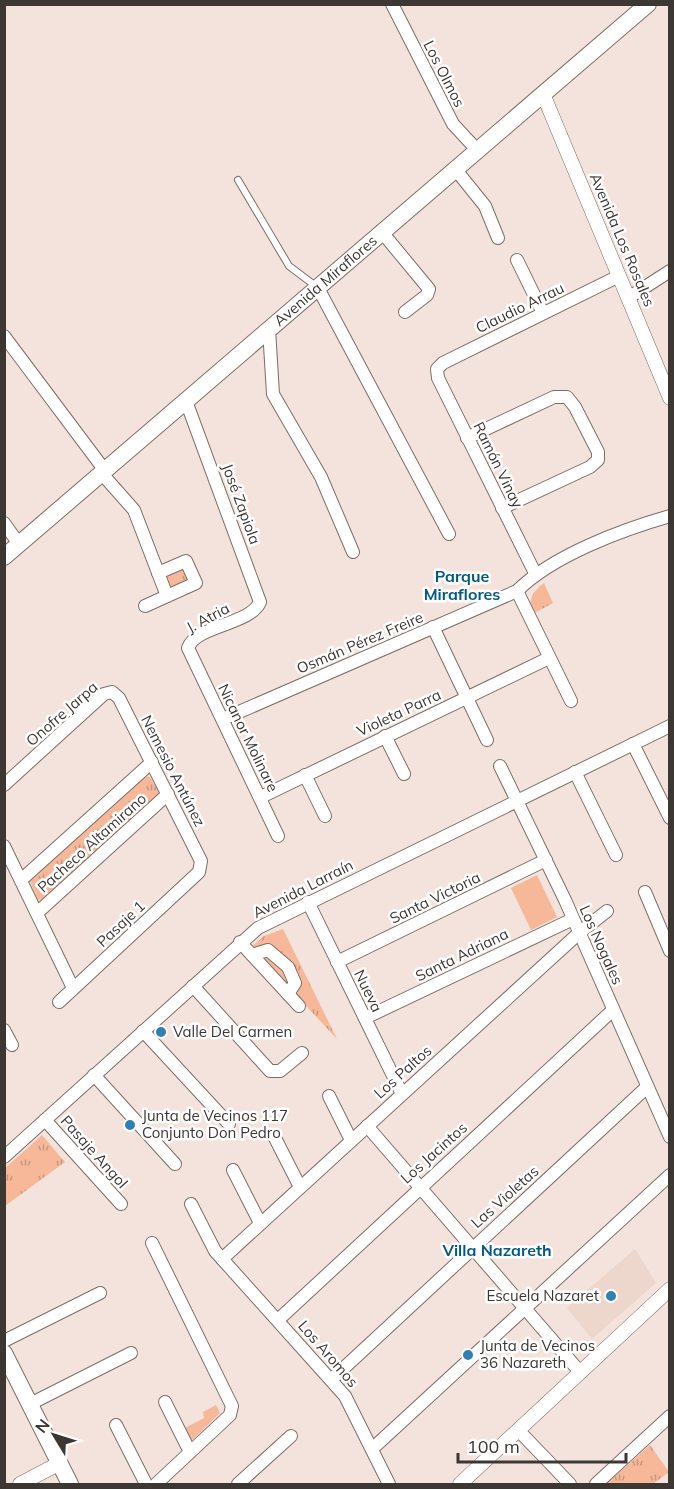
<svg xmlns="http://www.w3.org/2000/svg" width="674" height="1489" font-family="Mulish,sans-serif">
<defs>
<pattern id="grass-tufts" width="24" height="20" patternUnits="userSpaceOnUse" patternTransform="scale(1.5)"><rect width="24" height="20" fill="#f6b898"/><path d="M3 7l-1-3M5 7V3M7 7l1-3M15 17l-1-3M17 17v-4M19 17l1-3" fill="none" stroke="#c8967d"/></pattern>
</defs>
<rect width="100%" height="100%" fill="#f3e3dc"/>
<!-- built -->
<path fill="#edd6cb" d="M635,1249L656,1283L592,1339L567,1308Z"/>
<!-- grass -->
<g fill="url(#grass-tufts)">
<path d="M186,567L192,581L170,591L164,577Z"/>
<path d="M544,583L553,603L531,615C528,600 532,592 544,583Z"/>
<path d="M143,776L150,777L159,792L157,797L45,899L38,900L30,881Z"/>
<path d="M283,929L337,1039L251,947L264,936Z"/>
<path d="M42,1135L65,1162L5,1206V1168Z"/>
<path d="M216,1405L220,1413L190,1442L185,1428L204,1418L203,1412Z"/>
<path d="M650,1445L669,1472L653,1484H606Z"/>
</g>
<!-- park -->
<path fill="#f6b898" d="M537,875L557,917L531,930L511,888Z"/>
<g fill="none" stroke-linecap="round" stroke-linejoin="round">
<defs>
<path id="service" d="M238,180L289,266L317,287"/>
<g id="minor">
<path d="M392,4L453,124L478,151"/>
<path d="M456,170L485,206L498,238"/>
<path d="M381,231L429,289L427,295L405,312"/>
<path d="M517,260L543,313"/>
<path d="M318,288L449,534"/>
<path d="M628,298L670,271"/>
<path d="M269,329L273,394L321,477L353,552"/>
<path d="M4,336L106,472"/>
<path d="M186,401L260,602C250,625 196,625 188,648L278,836"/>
<path d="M467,438L554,397H567L575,407L598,452V460L590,467L502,508"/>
<path d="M103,475L134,510L167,596"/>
<path d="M4,523L19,544"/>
<path d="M535,573L438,378L437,369L443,363L619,276"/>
<path d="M517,591L571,701"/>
<path d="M145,606L196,583L186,561L158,573"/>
<path d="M433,627L487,740"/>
<path d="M223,719L517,591C552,556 621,530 670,516"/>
<path d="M385,736L404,774"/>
<path d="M633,744L670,818"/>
<path d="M500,766L565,900L670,1137"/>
<path d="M575,772L616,855"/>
<path d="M305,775L325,816"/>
<path d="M4,785L104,694L112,692L119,698L201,861L199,872L59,1002"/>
<path d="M261,797L549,658"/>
<path d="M4,846L73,988"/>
<path d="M21,880L152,762"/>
<path d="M645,892L670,951"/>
<path d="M308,902L402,1094"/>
<path d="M37,913L168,794"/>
<path d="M240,942L299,1006"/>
<path d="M252,955L268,950L288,967L295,983L288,994"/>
<path d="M337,962L546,860"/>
<path d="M193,986L270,1071H280L302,1053"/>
<path d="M365,1018L573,919"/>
<path d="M4,1030L12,1045"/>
<path d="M143,1031L229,1124"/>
<path d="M94,1075L175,1164"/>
<path d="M329,1096L351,1140"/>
<path d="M45,1120L121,1204"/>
<path d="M367,1126L580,1372"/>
<path d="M274,1136L300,1187"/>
<path d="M4,1157L258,928L670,726"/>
<path d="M233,1170L260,1223"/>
<path d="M191,1204L215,1251L345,1396L389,1484"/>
<path d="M152,1243L232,1406L230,1415L156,1484"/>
<path d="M222,1259L579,933L607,911"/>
<path d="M278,1320L613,1010"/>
<path d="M4,1341L100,1293"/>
<path d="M332,1379L647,1087"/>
<path d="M165,1402L190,1452"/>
<path d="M30,1404L131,1353"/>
<path d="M116,1425L146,1484"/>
<path d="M519,1431L570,1484"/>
<path d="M372,1449L670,1175"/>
<path d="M238,1484L291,1436"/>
<path d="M596,1484L670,1416"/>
</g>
<g id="tertiary">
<path d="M543,94L670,398"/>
<path d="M20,1484L60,1463"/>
<path d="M460,1484L670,1289"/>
</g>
<g id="secondary">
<path id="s1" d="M4,557L648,4"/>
<path d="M4,1353L70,1484"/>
</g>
</defs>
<!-- service casing -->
<use href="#service" stroke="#7c6f68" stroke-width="8"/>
<!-- minor casing -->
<use href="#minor" stroke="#7c6f68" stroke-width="14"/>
<!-- tertiary casing -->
<use href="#tertiary" stroke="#7c6f68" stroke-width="15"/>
<!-- secondary casing -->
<use href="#secondary" stroke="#7c6f68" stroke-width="18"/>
<!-- service -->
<use href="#service" stroke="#fff" stroke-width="6"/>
<!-- minor -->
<use href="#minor" stroke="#fff" stroke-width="12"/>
<!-- tertiary -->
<use href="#tertiary" stroke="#fff" stroke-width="14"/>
<!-- secondary -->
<use href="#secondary" stroke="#fff" stroke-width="16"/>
</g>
<!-- markers -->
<g fill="#2f81b2" stroke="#fff" stroke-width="2">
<circle cx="161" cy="1032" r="6"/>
<circle cx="130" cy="1125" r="6"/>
<circle cx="611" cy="1296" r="6"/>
<circle cx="468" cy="1355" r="6"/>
</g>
<g text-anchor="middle" stroke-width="5" stroke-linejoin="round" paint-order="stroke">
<!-- street labels -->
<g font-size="15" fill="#3d3734" stroke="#fff">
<text transform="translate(444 74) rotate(63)" y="5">Los Olmos</text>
<text transform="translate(622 240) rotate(67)" y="5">Avenida Los Rosales</text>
<text dy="5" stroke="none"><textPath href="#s1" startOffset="424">Avenida Miraflores</textPath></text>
<text transform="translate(520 308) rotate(-26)" y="5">Claudio Arrau</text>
<text transform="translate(498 465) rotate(64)" y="5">Ramón Vinay</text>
<text transform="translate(241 504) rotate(70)" y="5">José Zapiola</text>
<text transform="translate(208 618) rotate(-28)" y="5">J. Atria</text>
<text transform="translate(360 643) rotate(-23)" y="5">Osmán Pérez Freire</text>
<text transform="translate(399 713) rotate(-25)" y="5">Violeta Parra</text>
<text transform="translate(62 714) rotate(-41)" y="5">Onofre Jarpa</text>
<text transform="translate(248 738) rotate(64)" y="5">Nicanor Molinare</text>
<text transform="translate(173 771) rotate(63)" y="5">Nemesio Antúnez</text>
<text transform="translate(92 843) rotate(-42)" y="5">Pacheco Altamirano</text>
<text transform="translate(303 889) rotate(-27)" y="5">Avenida Larraín</text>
<text transform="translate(435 898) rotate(-26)" y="5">Santa Victoria</text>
<text transform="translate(121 924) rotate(-43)" y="5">Pasaje 1</text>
<text transform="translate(601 945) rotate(66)" y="5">Los Nogales</text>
<text transform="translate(462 955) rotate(-26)" y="5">Santa Adriana</text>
<text transform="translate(368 991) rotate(64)" y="5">Nueva</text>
<text transform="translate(403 1072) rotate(-42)" y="5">Los Paltos</text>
<text transform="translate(94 1152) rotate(48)" y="5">Pasaje Angol</text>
<text transform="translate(434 1153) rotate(-42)" y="5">Los Jacintos</text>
<text transform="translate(505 1197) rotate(-42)" y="5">Las Violetas</text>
<text transform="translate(328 1354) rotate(49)" y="5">Los Aromos</text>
</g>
<!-- poi labels -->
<g font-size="15" fill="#3d3734" stroke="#fff" text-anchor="start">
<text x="173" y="1037">Valle Del Carmen</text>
<text x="142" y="1121">Junta de Vecinos 117<tspan x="142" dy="17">Conjunto Don Pedro</tspan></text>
<text x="599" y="1301" text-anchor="end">Escuela Nazaret</text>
<text x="480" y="1351">Junta de Vecinos<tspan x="480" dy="17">36 Nazareth</tspan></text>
</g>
<!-- neighbourhood labels -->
<g font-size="16" font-weight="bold" fill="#015a85" stroke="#fff">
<text x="462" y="582">Parque<tspan x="462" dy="18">Miraflores</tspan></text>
<text x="497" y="1256">Villa Nazareth</text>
</g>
</g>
<!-- border -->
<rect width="674" height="1489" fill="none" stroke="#3d3734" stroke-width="12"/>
<!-- north arrow -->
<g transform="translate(54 1435) rotate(308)" stroke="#ffffff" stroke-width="4.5" paint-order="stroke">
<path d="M0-4.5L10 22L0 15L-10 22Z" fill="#3d3734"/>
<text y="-9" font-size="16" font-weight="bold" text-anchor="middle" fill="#3d3734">N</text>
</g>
<!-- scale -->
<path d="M458 1453v9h168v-9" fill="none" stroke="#3d3734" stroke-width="3"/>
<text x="467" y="1453" font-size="18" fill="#3d3734" stroke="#ffffff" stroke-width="4.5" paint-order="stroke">100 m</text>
</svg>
